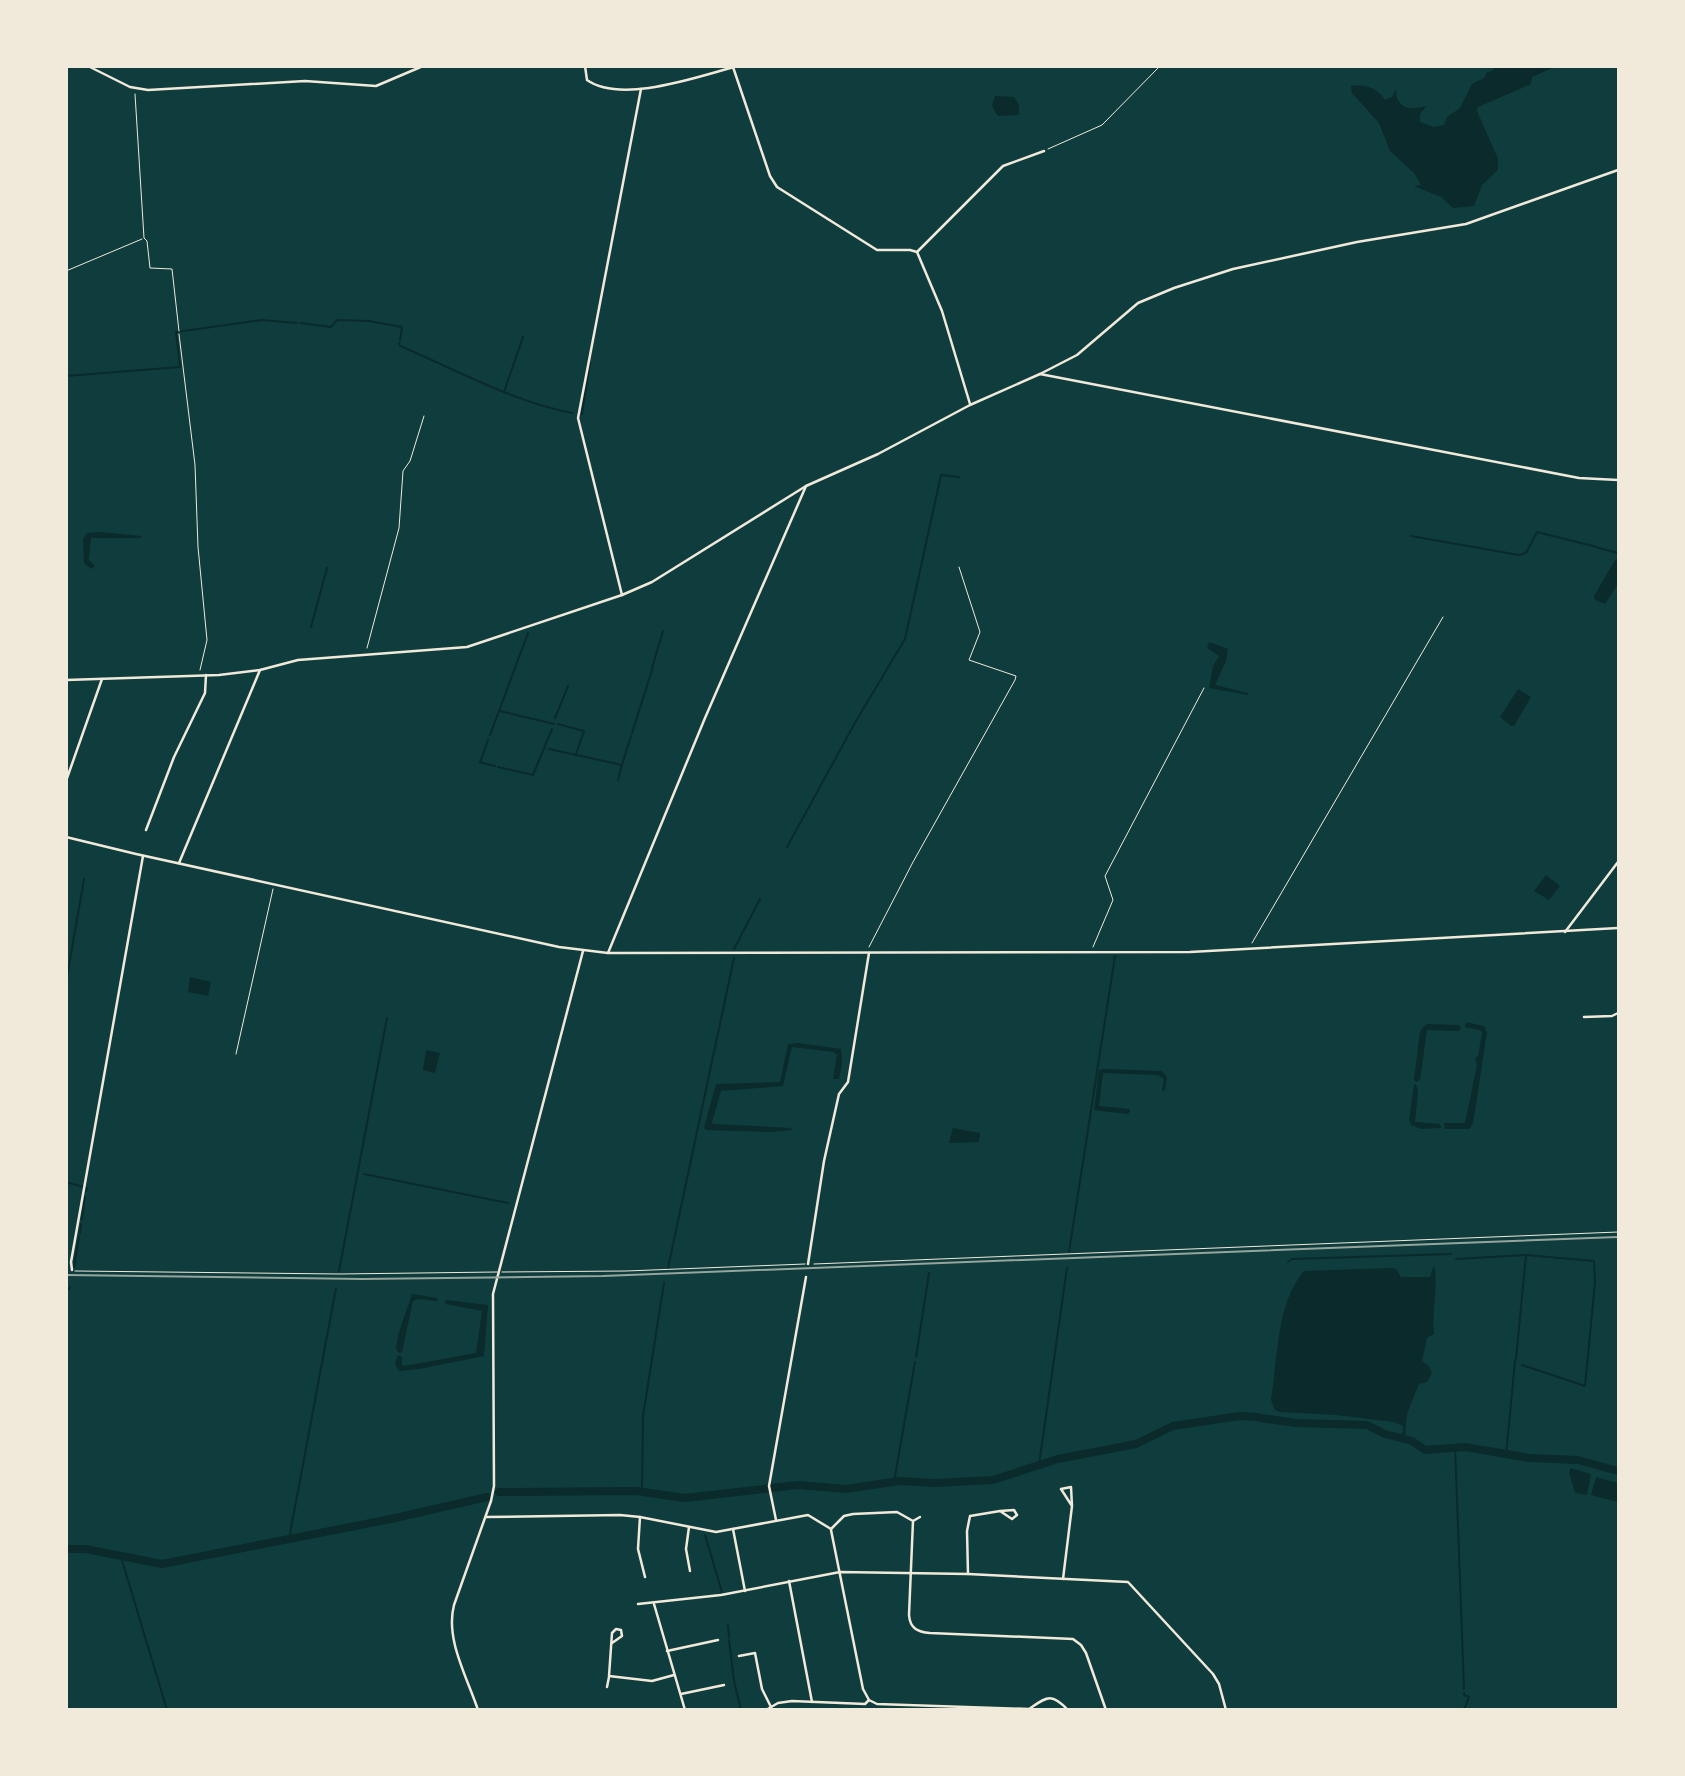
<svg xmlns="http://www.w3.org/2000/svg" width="1685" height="1776" font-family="Mulish,sans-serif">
<rect width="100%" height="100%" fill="#0f3d3e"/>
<!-- water -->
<g fill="#0a2a2b">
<path d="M1495,66L1555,67L1532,77L1531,84L1478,107L1477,111L1498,159V170L1482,185L1474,206L1453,208L1441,197L1414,186L1421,185L1414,173L1390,151L1379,123L1352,93L1351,86C1366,84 1377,88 1385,100L1392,97L1396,89C1396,110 1411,110 1426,106L1420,114V122L1434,127L1444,125L1447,117L1460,108L1472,84L1484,78L1487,72L1492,71Z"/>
<path d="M995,96L1014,97L1019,105V115L998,116L992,106Z"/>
<path d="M100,532L142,536L140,538H91L89,560L95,566L91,569L84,563L83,539L87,533Z"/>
<path d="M1618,559V584L1605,604L1595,600L1594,596L1615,560Z"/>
<path d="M1209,642L1228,649L1226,661L1215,685L1248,693V695L1209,688L1213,666L1219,656L1207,648Z"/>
<path d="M1518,689L1531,697L1514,726H1511L1500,717Z"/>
<path d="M1546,875L1560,886L1549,900L1534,891Z"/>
<path d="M190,977L211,982L208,996L188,992Z"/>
<path d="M1466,1022L1484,1026L1487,1032L1473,1124L1469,1129H1445L1444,1123H1465L1477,1065L1475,1058L1478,1056L1482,1033L1480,1030L1465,1027Z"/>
<path d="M1427,1024L1459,1025L1461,1028L1458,1031L1427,1030L1420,1080L1416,1082L1414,1079L1420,1032L1422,1028Z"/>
<path d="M798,1043L841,1049L842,1063L839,1079H833L837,1055L834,1052L792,1047L783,1086L721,1091L712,1122L713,1124L791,1128L792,1130L770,1132L706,1130L704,1128L716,1084L780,1082L788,1044Z"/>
<path d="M426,1050L440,1053L435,1073L423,1070Z"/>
<path d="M1104,1069L1162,1071L1167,1077L1165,1090L1162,1091L1164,1079L1158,1075L1103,1073L1099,1106L1130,1109V1112L1127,1114L1094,1110L1099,1070Z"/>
<path d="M1416,1084L1418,1091L1415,1122L1440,1124L1441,1128L1421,1129L1411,1125L1409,1120L1414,1085Z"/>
<path d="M953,1128L980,1133L979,1142L951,1143L949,1142Z"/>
<path d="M1434,1265C1439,1288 1431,1312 1434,1334L1427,1338L1422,1361L1429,1366L1432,1373L1427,1382L1419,1384L1407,1414L1405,1436L1402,1437L1403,1426L1394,1422L1336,1415L1280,1412L1275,1410L1271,1400C1278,1358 1276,1304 1304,1271L1391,1268L1396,1269L1401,1277H1430Z"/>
<path d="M412,1294L437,1298L438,1301L417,1299L413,1301L402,1352L399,1353L396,1349L398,1335Z"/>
<path d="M446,1300L488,1305L484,1356L419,1369L399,1371L395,1364L398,1355L402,1357V1364L404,1366L476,1353L482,1311L445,1304Z"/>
<path d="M1571,1468L1591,1474L1587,1495L1575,1493L1569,1472Z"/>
<path d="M1596,1477L1618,1483V1502L1591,1495Z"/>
</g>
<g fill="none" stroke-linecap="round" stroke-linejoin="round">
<!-- stream -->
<g stroke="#0a2a2b" stroke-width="2">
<path d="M300,323L331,327L337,320L369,321L402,327L400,340"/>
<path d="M399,343L400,346C457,370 511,401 572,413"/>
<path d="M66,376L180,367L176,332L262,320L297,323"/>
<path d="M504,392L523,337"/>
<path d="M582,414L590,363"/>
<path d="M1411,536L1519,555L1526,553L1537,532L1597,547"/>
<path d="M1599,548L1618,553"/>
<path d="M311,627L327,568"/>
<path d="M652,668L663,631"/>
<path d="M500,711L533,719"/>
<path d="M555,718L568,686"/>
<path d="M534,719L554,724"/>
<path d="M558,724L584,731L576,754"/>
<path d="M632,733L652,670"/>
<path d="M490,735L528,633"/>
<path d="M549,749L622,765L618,780"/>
<path d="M480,763L488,740"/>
<path d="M482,763L495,766"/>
<path d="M622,765L631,736"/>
<path d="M498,767L533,775L552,729"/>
<path d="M787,847L856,721L905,639L941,475L959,477"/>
<path d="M734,949L760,899"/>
<path d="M66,983L84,879"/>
<path d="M364,1174L508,1203"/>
<path d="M66,1182L83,1187"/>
<path d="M86,1191L87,1188"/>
<path d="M82,1219L85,1197"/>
<path d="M80,1234L81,1224"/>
<path d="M1069,1252L1115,956"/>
<path d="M1456,1259L1526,1255L1516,1359"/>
<path d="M1288,1262L1292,1259L1451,1254"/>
<path d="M74,1267L79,1237"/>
<path d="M668,1268L734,958"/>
<path d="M339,1271L387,1018"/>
<path d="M69,1289L70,1287"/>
<path d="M916,1357L929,1273"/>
<path d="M1522,1365L1585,1386L1595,1282L1594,1261L1526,1255"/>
<path d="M1455,1446L1464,1689"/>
<path d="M1506,1455L1515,1361"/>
<path d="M1039,1465L1067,1268"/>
<path d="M894,1482L915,1362"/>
<path d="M642,1492L643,1416L664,1283"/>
<path d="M705,1535L722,1592"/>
<path d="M289,1539L336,1288"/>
<path d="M121,1557L167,1710"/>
<path d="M728,1625L729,1637"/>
<path d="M729,1640L734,1681L741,1710"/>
<path d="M1464,1693V1695L1469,1697L1464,1710"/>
</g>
<!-- river -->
<g stroke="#0a2a2b" stroke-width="8">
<path d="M1260,1418L1297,1423L1367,1425L1385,1434L1412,1441L1425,1450L1465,1447L1530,1458L1578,1460L1618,1471"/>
<path d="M499,1492L636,1491L685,1498L798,1485L846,1489L899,1481L934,1483L993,1480L1058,1459L1136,1444L1173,1426L1240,1416L1257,1417"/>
<path d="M66,1549H86L162,1564L391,1519L487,1497"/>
</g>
<!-- path -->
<g stroke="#f1e9da" stroke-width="1">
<path d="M135,94L144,238L147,241L150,268L172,269L179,331"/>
<path d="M1048,149L1102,125L1160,66"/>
<path d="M66,271L142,239"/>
<path d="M179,334L195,465L198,547L207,640L200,670"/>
<path d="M367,648L399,528L403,471L410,461L424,416"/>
<path d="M1252,943L1443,617"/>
<path d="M869,947L913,862L1015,680L1016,676L969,660L980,632L959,567"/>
<path d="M1093,947L1113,900L1105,876L1204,688"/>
<path d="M236,1054L273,889"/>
<path d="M814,1264L1618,1232"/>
</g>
<!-- service -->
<g stroke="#f1e9da" stroke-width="1">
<path d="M75,1271L339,1274L497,1272"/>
<path d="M502,1272L626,1271L805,1264"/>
</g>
<!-- minor -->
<g stroke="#f1e9da" stroke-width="2.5">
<path d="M88,66L130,87L148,90L305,81L376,86L423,66"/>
<path d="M585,66L587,80C621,104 697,77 734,67"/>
<path d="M733,67L770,176L777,187L877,250H910L917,252L942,311L970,404"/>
<path d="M917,252L1003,166L1044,151"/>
<path d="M1040,374L1579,478L1618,480"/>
<path d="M622,595L578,418L641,89"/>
<path d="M66,680L219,675L260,670L298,660L467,647L622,595L652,582L806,486L878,454L970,405L1040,374L1077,355L1138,303L1174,288L1233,269L1357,242L1466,224L1618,170"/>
<path d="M66,781L102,679"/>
<path d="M146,830L174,757L205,693L206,675"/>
<path d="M179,863L260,670"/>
<path d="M1565,932L1618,862"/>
<path d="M608,953L705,718L806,486"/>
<path d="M1584,1017L1612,1016L1618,1013"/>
<path d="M808,1264L824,1161L839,1094L848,1082L869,953"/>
<path d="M72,1270L71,1262L143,856"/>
<path d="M486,1517L620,1515L640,1517L716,1532L808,1515L831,1529"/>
<path d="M640,1517L638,1549L645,1577"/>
<path d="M776,1520L769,1486L806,1277"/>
<path d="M913,1521L920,1517"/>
<path d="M689,1527L686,1549L690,1571"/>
<path d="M733,1529L745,1591"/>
<path d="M831,1529L844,1516L853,1514L897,1512L913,1521L909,1615C910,1628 917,1632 930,1633L1073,1639L1081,1645L1086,1653L1106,1710"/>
<path d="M831,1530L863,1689L869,1700"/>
<path d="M968,1574L967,1531L970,1516L1000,1511L1012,1519L1017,1515L1014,1510L1000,1511"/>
<path d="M1063,1579L1072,1506L1071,1487L1061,1489L1072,1506"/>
<path d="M789,1581L812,1702"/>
<path d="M638,1604L721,1595L840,1572L968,1574L1128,1582L1213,1674L1219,1684L1226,1710"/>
<path d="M654,1604L685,1710"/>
<path d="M612,1643L622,1636L621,1630L616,1629L612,1633L609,1676L652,1681L674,1675"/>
<path d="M667,1651L718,1640"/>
<path d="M739,1656L755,1653L762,1689L771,1707"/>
<path d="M607,1687L609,1677"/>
<path d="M681,1694L724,1685"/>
<path d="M478,1710C467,1677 445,1639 454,1605L491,1501L494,1486L493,1294L583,951"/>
<path d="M766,1710L778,1703L792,1701L865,1704L869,1700L877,1704L1029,1709C1047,1697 1051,1692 1068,1710"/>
</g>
<!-- tertiary -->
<path stroke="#f1e9da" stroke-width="2.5" d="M66,837L136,854L559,947L608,953L1190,952L1618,928"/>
<!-- rail -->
<path stroke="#97a49c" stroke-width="2" d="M66,1275L362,1279L603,1276L1618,1237"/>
</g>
<!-- border -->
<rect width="1685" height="1776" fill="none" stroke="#f1e9da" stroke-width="136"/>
</svg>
